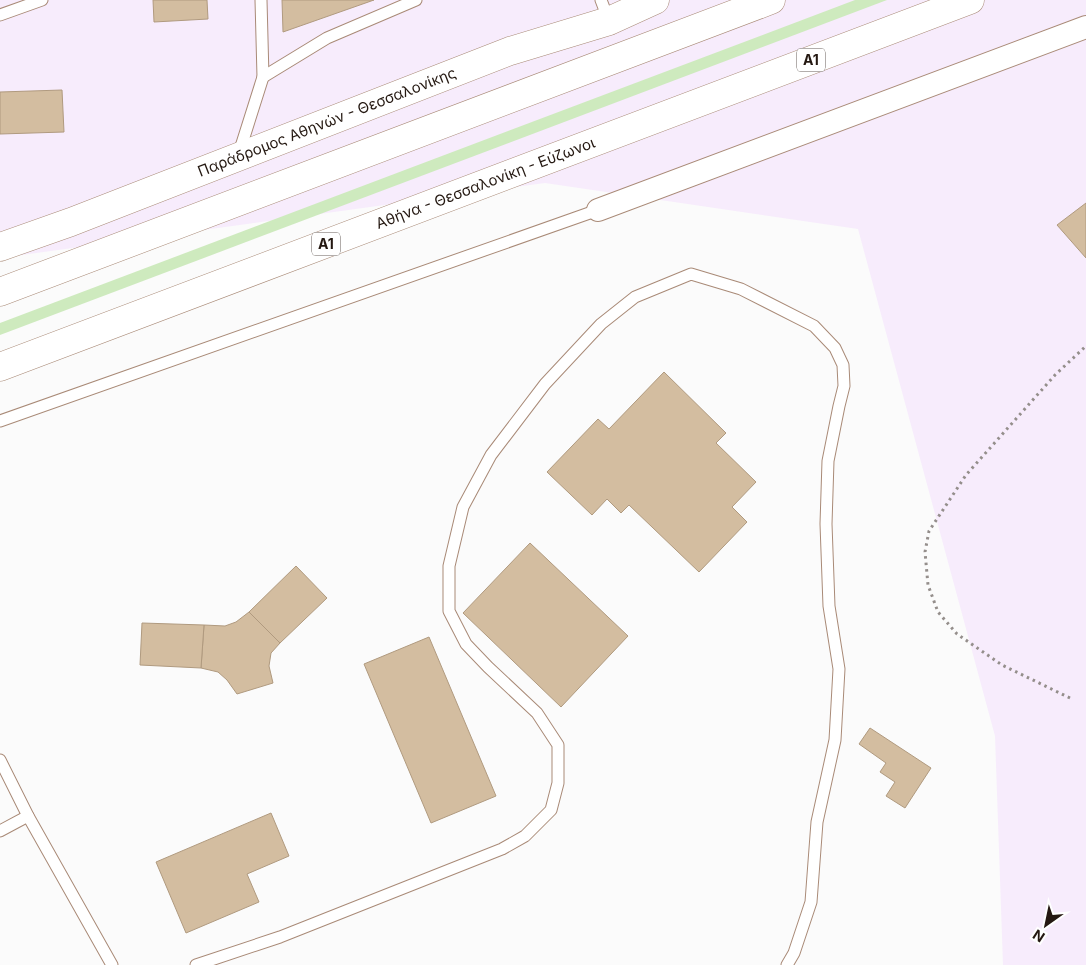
<svg xmlns="http://www.w3.org/2000/svg" width="1086" height="965" font-family="Inter,sans-serif">
<rect width="100%" height="100%" fill="#fbfbfb"/>
<!-- industrial -->
<path fill="#f7ecfc" d="M0,0H1086V965H1003L995,736L858,229L545,183L0,258Z"/>
<!-- green -->
<path fill="#ceeabe" d="M855,0H887L0,335V323Z"/>
<!-- building -->
<g fill="#d3bda0" stroke="#b09a7f">
<path d="M153,0H207L208,19L154,22Z"/>
<path d="M282,0H374L283,32Z"/>
<path d="M62,90L64,132L0,134V92Z"/>
<path d="M1086,203V258L1057,225Z"/>
<path d="M664,372L726,433L716,443L756,482L732,507L747,522L699,572L629,505L621,513L607,499L592,515L547,472L598,419L609,429Z"/>
<path d="M530,543L628,636L561,707L463,613Z"/>
<path d="M296,566L327,598L280,643L249,612Z"/>
<path d="M249,612L280,643L271,653L269,666L273,683L237,694L227,680L218,672L201,668L204,625L225,626L236,622Z"/>
<path d="M142,623L204,625L201,668L140,665Z"/>
<path d="M429,637L496,796L431,823L364,664Z"/>
<path d="M870,728L931,768L905,808L886,796L895,782L880,772L886,763L859,744Z"/>
<path d="M271,813L289,856L247,874L259,902L186,933L156,862Z"/>
</g>
<g fill="none" stroke-linecap="round" stroke-linejoin="round">
<defs>
<g id="lane">
<path d="M601,0L609,21"/>
<path d="M0,15L42,0"/>
<path d="M263,77L327,38L416,0"/>
<path d="M239,153L263,77L261,0"/>
<path d="M0,421L598,210"/>
<path d="M0,760L28,816L112,965"/>
<path d="M0,831L28,816"/>
<path d="M196,965L280,937L502,849L525,836L551,810L558,783V745L537,713L488,667L466,644L449,611V566L463,507L491,455L545,384L601,324L635,297L691,274L741,289L814,326L835,348L843,365L844,386L839,406L828,461L826,524L829,606L839,669L835,740L817,822L811,902L794,953L787,965"/>
</g>
<path id="street" d="M598,210L1086,27"/>
<g id="secondary">
<path id="s1" d="M0,247L71,222L510,51L609,21L655,0"/>
</g>
<g id="highway">
<path d="M0,292L771,0"/>
<path id="s2" d="M0,367L970,0"/>
</g>
</defs>
<!-- lane casing -->
<use href="#lane" stroke="#a98a77" stroke-width="13"/>
<!-- street casing -->
<use href="#street" stroke="#a98a77" stroke-width="24"/>
<!-- secondary casing -->
<use href="#secondary" stroke="#a98a77" stroke-width="29"/>
<!-- highway casing -->
<use href="#highway" stroke="#a98a77" stroke-width="29"/>
<!-- path -->
<path stroke="#948e8b" stroke-width="3" stroke-dasharray="2.5 4" stroke-linecap="butt" d="M1070,698L1002,665L957,634L938,612L928,585L925,552L929,531L966,475L1055,375L1086,346"/>
<!-- lane -->
<use href="#lane" stroke="#fff" stroke-width="11"/>
<!-- street -->
<use href="#street" stroke="#fff" stroke-width="22"/>
<!-- secondary -->
<use href="#secondary" stroke="#fff" stroke-width="28"/>
<!-- highway -->
<use href="#highway" stroke="#fff" stroke-width="28"/>
</g>
<g text-anchor="middle" stroke-width="4" stroke-linejoin="round" paint-order="stroke">
<!-- shield labels -->
<g fill="#fff" stroke="#665d58" stroke-width="1">
<rect x="797" y="48.5" width="28" height="23" rx="4"/>
<rect x="312" y="232.5" width="28" height="23" rx="4"/>
</g>
<g font-size="14" font-weight="bold" fill="#241811">
<text x="811" y="65">Α1</text>
<text x="326" y="249">Α1</text>
</g>
<!-- street labels -->
<g font-size="15" fill="#241811" stroke="#fff">
<text dy="5" stroke="none"><textPath href="#s1" startOffset="350">Παράδρομος Αθηνών - Θεσσαλονίκης</textPath></text>
<text dy="5" stroke="none"><textPath href="#s2" startOffset="519">Αθήνα - Θεσσαλονίκη - Εύζωνοι</textPath></text>
</g>
</g>
<!-- north arrow -->
<g transform="translate(1046 925) rotate(213)" stroke="#ffffff" stroke-width="4" paint-order="stroke">
<path d="M0-4L9 19L0 12L-9 19Z" fill="#241811"/>
<text y="-8" font-size="14" font-weight="bold" text-anchor="middle" fill="#241811">N</text>
</g>
</svg>
